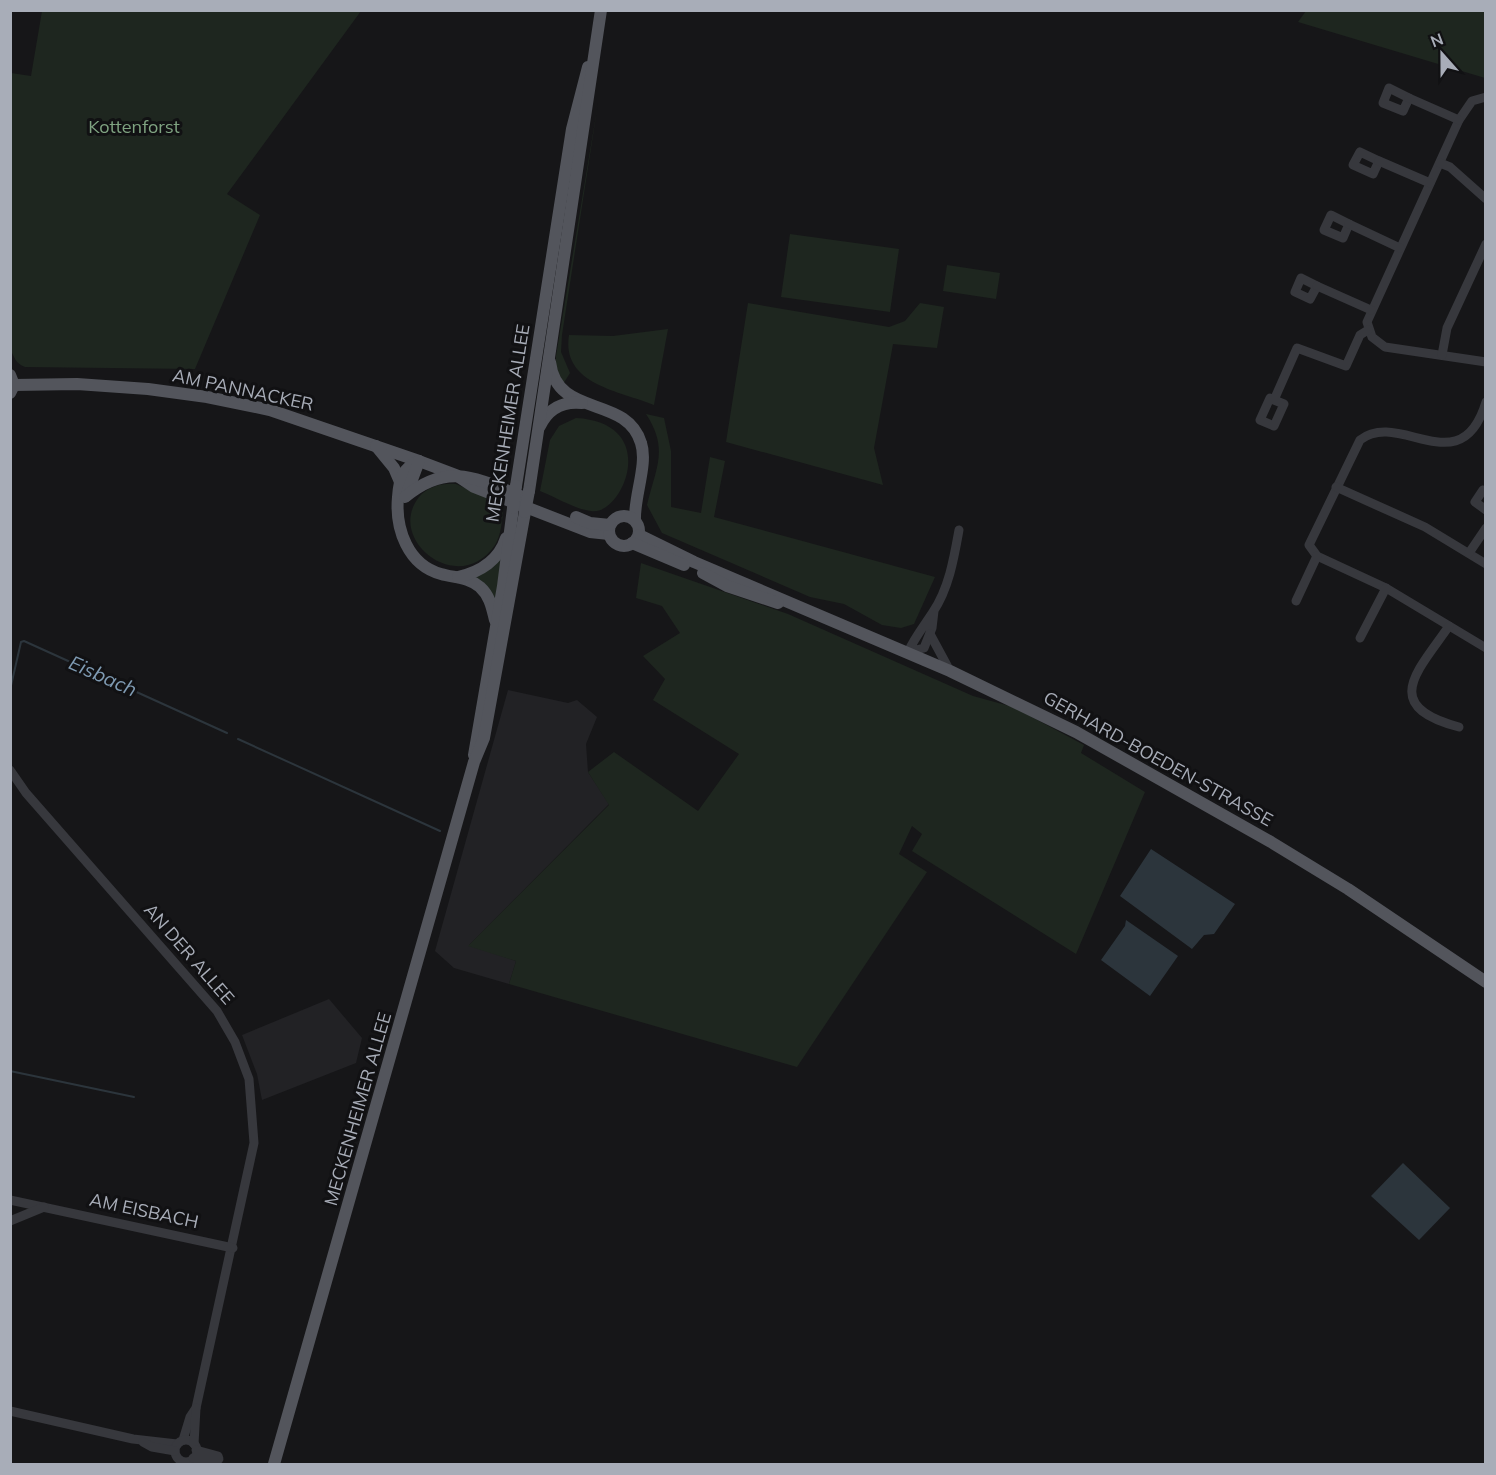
<svg xmlns="http://www.w3.org/2000/svg" width="1496" height="1475" font-family="Mulish,sans-serif">
<rect width="100%" height="100%" fill="#161618"/>
<!-- built -->
<g fill="#222225">
<path d="M508,690L568,703L577,700L597,717L586,744L588,772L609,804L469,945L516,961L509,984L454,968L435,951Z"/>
<path d="M329,999L362,1038L356,1063L262,1100L257,1074L242,1035Z"/>
</g>
<!-- green -->
<g fill="#1e261f">
<path d="M42,11H361L227,194L260,215L195,369L25,367C15,363 15,358 10,349L11,73L31,76Z"/>
<path d="M1306,11H1485V78L1298,22Z"/>
<path d="M598,103L562,335L561,352L570,373L563,384L556,366V356Z"/>
<path d="M790,234L899,249L890,312L781,297Z"/>
<path d="M947,265L1000,273L996,299L943,291Z"/>
<path d="M748,303L889,327L905,321L920,303L944,307L937,348L893,344L874,448L883,485L726,442Z"/>
<path d="M668,329L654,405C621,391 561,385 569,335L613,336Z"/>
<path d="M646,414L664,418L671,451V507L701,513L710,457L725,461L714,517L935,577L914,624L901,628L882,625L844,604L810,597L662,533L647,505C656,467 669,449 646,414Z"/>
<path d="M576,418C663,423 622,517 591,511C574,509 556,497 540,491L550,440L559,426Z"/>
<path d="M456,484L504,505C502,517 502,534 495,545C459,598 385,540 419,497C429,486 442,483 456,484Z"/>
<path d="M502,556L495,602L472,577Z"/>
<path d="M641,563L788,614L973,696L1013,707L1084,745L1081,753L1145,792L1076,954L912,851L922,834L912,826L899,854L927,872L797,1067L509,984L516,961L468,946L609,805L588,772L614,752L698,811L739,754L653,700L665,679L643,656L680,633L662,606L636,598Z"/>
</g>
<!-- water -->
<g fill="#2c353c">
<path d="M1151,849L1235,904L1214,934L1204,935L1192,949L1120,896Z"/>
<path d="M1126,920L1178,956L1150,996L1101,960L1125,926Z"/>
<path d="M1403,1163L1450,1208L1419,1240L1371,1196Z"/>
</g>
<g fill="none" stroke-linecap="round" stroke-linejoin="round">
<!-- stream -->
<g stroke="#2c353c" stroke-width="2">
<path d="M10,690L21,642L24,641L227,733"/>
<path d="M238,739L440,831"/>
<path d="M10,1071L134,1097"/>
</g>
<!-- minor -->
<g stroke="#37383d" stroke-width="9">
<path d="M1389,88L1409,98L1403,111L1383,103Z"/>
<path d="M1486,97L1472,101L1459,120L1367,322L1372,337L1385,347L1486,362"/>
<path d="M1409,98L1459,120"/>
<path d="M1360,152L1379,161L1373,174L1353,165Z"/>
<path d="M1379,161L1430,183"/>
<path d="M1440,163L1450,167L1486,199"/>
<path d="M1331,215L1349,224L1343,238L1324,230Z"/>
<path d="M1349,224L1400,248"/>
<path d="M1301,278L1317,286L1310,299L1295,292Z"/>
<path d="M1317,286L1371,310"/>
<path d="M1442,355L1447,328L1486,244"/>
<path d="M1274,400L1284,404L1274,426L1260,420L1270,398L1274,400L1297,348L1346,366L1360,335L1368,330"/>
<path d="M1486,402C1461,485 1400,409 1360,440L1309,545L1317,556L1386,588L1486,648"/>
<path d="M1336,487L1425,527L1486,564"/>
<path d="M1486,492L1483,490L1475,502L1486,510"/>
<path d="M1469,553L1486,528"/>
<path d="M1296,601L1317,556"/>
<path d="M934,611L932,628L924,648L908,652C915,637 924,626 933,612C949,588 954,558 959,530"/>
<path d="M1449,626C1417,672 1380,706 1459,727"/>
<path d="M930,634L950,671"/>
<path d="M1360,638L1386,588"/>
<path d="M10,770L26,793L217,1011L235,1042L249,1079L254,1143L196,1408L190,1417L183,1440"/>
<path d="M10,1200L233,1248"/>
<path d="M10,1221L44,1207"/>
<path d="M10,1411L133,1439L177,1444"/>
<circle cx="186" cy="1451" r="11"/>
<path d="M143,1442L152,1447L175,1451"/>
<path d="M194,1444L196,1408"/>
<path d="M193,1458L215,1463L219,1459L218,1456L196,1450"/>
</g>
<!-- major -->
<g stroke="#53555c" stroke-width="12">
<path d="M550,362C557,419 626,394 641,443C648,464 634,496 635,520"/>
<path d="M10,375L14,385L10,393"/>
<path d="M14,385L77,384L148,389L207,397L270,410L419,461L456,475L474,487L590,532L609,534"/>
<path d="M540,426C548,409 563,401 582,403"/>
<path d="M376,446L394,468L400,482"/>
<path d="M419,461C403,467 399,480 398,497C395,529 408,565 441,574C455,578 468,577 480,587C490,596 492,608 495,620"/>
<path d="M516,486L572,129L588,67"/>
<path d="M529,491L601,10"/>
<path d="M406,496L419,461"/>
<path d="M405,497C448,461 478,479 523,497"/>
<circle cx="624" cy="531" r="15"/>
<path d="M576,517L590,523L610,525"/>
<path d="M639,535L694,562L950,671L1076,732L1271,842L1348,889L1486,982"/>
<path d="M632,543L684,565"/>
<path d="M703,573L727,586L778,603"/>
<path d="M458,577C480,572 499,560 506,538"/>
<path d="M474,755L503,586L513,508"/>
<path d="M274,1464L474,762L484,738L525,512"/>
</g>
<!-- major-bridge -->
<g stroke="#53555c" stroke-width="12">
<path d="M513,508L516,486"/>
<path d="M525,512L529,491"/>
</g>
</g>
<g text-anchor="middle" stroke-width="6" stroke-linejoin="round" paint-order="stroke">
<!-- park labels -->
<g font-size="18" fill="#7fa381" stroke="#111113">
<text x="134" y="133">Kottenforst</text>
</g>
<!-- street labels -->
<g font-size="18" fill="#a8adb8" stroke="#111113">
<text transform="translate(243 390) rotate(12)" y="6">AM PANNACKER</text>
<text transform="translate(508 423) rotate(-81)" y="6">MECKENHEIMER ALLEE</text>
<text transform="translate(1158 759) rotate(29)" y="6">GERHARD-BOEDEN-STRASSE</text>
<text transform="translate(189 954) rotate(49)" y="6">AN DER ALLEE</text>
<text transform="translate(358 1109) rotate(-74)" y="6">MECKENHEIMER ALLEE</text>
<text transform="translate(144 1211) rotate(12)" y="6">AM EISBACH</text>
</g>
<!-- water labels -->
<g font-size="20" font-style="italic" fill="#7f9bb3" stroke="#111113">
<text transform="translate(103 676) rotate(24)" y="7">Eisbach</text>
</g>
</g>
<!-- border -->
<rect width="1496" height="1475" fill="none" stroke="#a8adb8" stroke-width="24"/>
<!-- north arrow -->
<g transform="translate(1442 54) rotate(339)" stroke="#111113" stroke-width="4.5" paint-order="stroke">
<path d="M0-4.5L10 22L0 15L-10 22Z" fill="#a8adb8"/>
<text y="-9" font-size="16" font-weight="bold" text-anchor="middle" fill="#a8adb8">N</text>
</g>
</svg>
